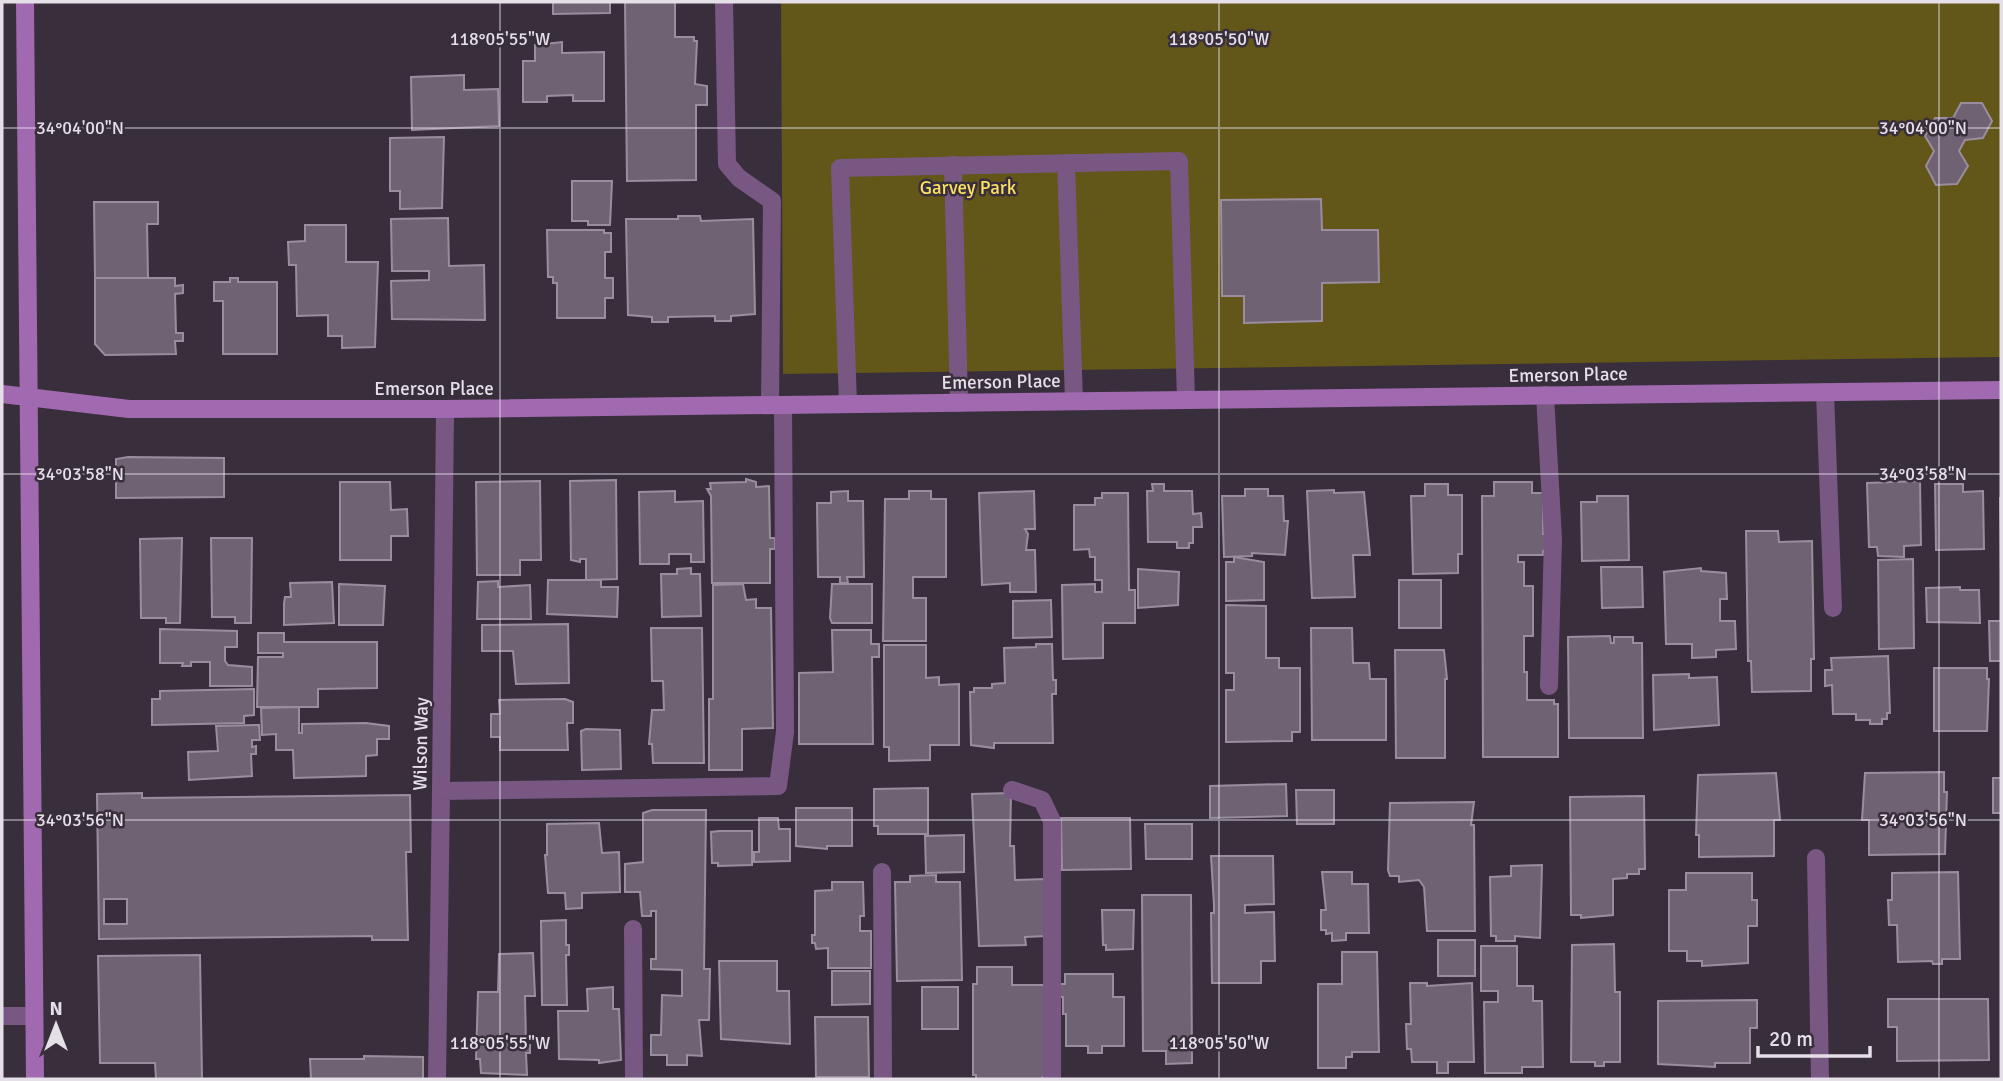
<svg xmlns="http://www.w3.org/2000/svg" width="2003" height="1081" font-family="Signika,sans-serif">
<rect width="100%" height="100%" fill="#392e3c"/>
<!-- green -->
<path fill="#625618" d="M781,2H2001V357L783,374Z"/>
<!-- building -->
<g fill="#6f6373" stroke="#9a8e9e" stroke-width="2" fill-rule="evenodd">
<path d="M553,2H610V13L553,14Z"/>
<path d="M625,2H675V37H694V41H697L695,84L707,86V105H696V180L627,181Z"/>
<path d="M562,42V53L604,52V101H573V95L547,96V102H523V61H535V45Z"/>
<path d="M464,75V90L498,89L499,126L412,130L411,77Z"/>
<path d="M1961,103H1982L1992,121L1983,138L1965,140L1959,151L1968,166L1957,184L1936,185L1926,166L1934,151L1925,136L1935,118H1953Z"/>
<path d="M444,137L442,208L400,209V191H390V138Z"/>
<path d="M572,181H612L610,225H588V221H572Z"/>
<path d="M1321,199L1322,230H1378L1379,282L1322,283V321L1244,323V296H1222L1221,200Z"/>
<path d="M94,202H158V224H147L148,278H95Z"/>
<path d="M678,216H700L701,221L753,219L755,314L731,316V321H715V316L668,317V322H652V317L628,315L626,219H678Z"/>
<path d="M448,218L449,266L484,265L485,320L392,319L391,281L429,280V271H392L391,219Z"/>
<path d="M305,225H346V262H378L375,347L342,348V336H328V315L297,316L296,265H289L288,242L305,241Z"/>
<path d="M547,230H604V233H611V252H605V278H613V298H605V318H557V283H553V277H548Z"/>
<path d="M95,278H175V286L183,285V293L175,294L176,333H183V341H175L176,354L105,355L95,344Z"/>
<path d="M230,278H238V282H277V354H223V301H214V282H230Z"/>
<path d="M128,457L224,458V497L116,498V459Z"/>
<path d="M746,479L756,482V487L769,486L770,538H775V549H770V583H712L711,496L707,489H711L710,483L746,482Z"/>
<path d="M616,480L617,579L586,580V559H580V562L571,560L570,481Z"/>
<path d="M540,481L541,560H520V575H477L476,482Z"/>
<path d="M1920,481L1921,545L1904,546V557L1878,556L1877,547H1869L1867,483Z"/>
<path d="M340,482H390L391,510L407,509L408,536H391V560H340Z"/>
<path d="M1494,482H1532V493H1543V534H1547V551H1543V555H1518V562H1524V586H1533V636H1524V672H1527V700H1554V704H1558V757H1483L1482,496H1494Z"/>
<path d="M1152,484H1164V491H1192L1193,514L1201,513L1202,527H1193V543H1189V548H1177V542H1148L1147,491H1153Z"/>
<path d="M1425,484H1448V495H1462V554H1458V573L1413,574L1411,496H1425Z"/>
<path d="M1935,484H1963V492L1983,491L1984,549L1936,550Z"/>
<path d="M1245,489H1268V496H1283L1284,521H1288L1285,555L1252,553V556L1224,557L1222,496H1245Z"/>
<path d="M1334,490V493L1364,492L1370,555H1353L1355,597L1312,598L1307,491Z"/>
<path d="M675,491V502L703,501L704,562H691V554H669V564H640L639,492Z"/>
<path d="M848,491V501H863L864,577H847L848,583H840V577H818L817,503H831V492Z"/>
<path d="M909,491H931V499H946V577H913V598H926V641H883L885,499H909Z"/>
<path d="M1034,491L1035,529H1025L1028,534L1026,550H1035L1036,592H1010V583L982,585L979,493Z"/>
<path d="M1102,493H1128L1129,590H1135V623H1103V658L1063,659L1062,585L1095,584V592H1102V580H1095V557H1090L1089,549L1074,550V505H1095V498H1102Z"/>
<path d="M1597,496H1628L1629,560L1582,561L1581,502H1597Z"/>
<path d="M2000,498H2001V575Z"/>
<path d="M1746,531H1778L1779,542L1812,541L1814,659H1811V691L1752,692L1751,661H1748Z"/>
<path d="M182,538L180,623H166V618H141L140,539Z"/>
<path d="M211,538H252L251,623H235V617H212Z"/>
<path d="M1234,557L1264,562V600L1226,601V562H1234Z"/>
<path d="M1913,559L1914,648L1879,649L1878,560Z"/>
<path d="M1601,567H1642L1643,607L1602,608Z"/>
<path d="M691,568V574H700L701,616L662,617L661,574H677V569Z"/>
<path d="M1701,568V571L1726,573L1727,599H1720V621H1735L1736,649L1716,650V657L1692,658V644H1666L1664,572Z"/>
<path d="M1138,569L1179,572L1178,605L1138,608Z"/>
<path d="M548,580H601V587H618L617,617L547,614Z"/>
<rect x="1399" y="580" width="42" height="48"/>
<path d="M498,581V587L530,585L531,619H477L478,582Z"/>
<path d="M332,582L334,623L284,625V603L285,597H291L290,583Z"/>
<path d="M339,584L385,586L383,625H339Z"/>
<path d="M743,584L746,600L756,599V608H771L773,728L742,729V770H709V699H713V585Z"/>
<path d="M832,584H872V623H832L830,618Z"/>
<path d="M1960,587V590H1979L1980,623L1927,622L1926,588Z"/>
<path d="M1051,600L1052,637L1013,638V601Z"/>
<path d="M1226,605L1266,606V658H1279V668H1300V732H1292V741L1226,742V690H1234V673H1226Z"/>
<path d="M1989,621H2001V661H1990Z"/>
<path d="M568,624L569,683L516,684L513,651H482V625Z"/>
<path d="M651,628H702L704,763H653L652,744H649L652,710H664L663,681H652Z"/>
<path d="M1311,628H1352L1353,663H1369L1370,679H1386V740H1312Z"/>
<path d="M160,629L237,631V647H225V661L228,665L252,667V686H210V662H191V666H182L183,663H160Z"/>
<path d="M832,630H871V644H879V657H872L873,744H799V673L833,672Z"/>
<path d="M258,633H284V642H377V688L318,689V707H257L258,657H283V653H258Z"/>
<path d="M1610,636L1611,643H1614V637H1633V643H1642L1643,738H1569L1568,637Z"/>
<path d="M1036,644H1052L1053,680H1056V694H1052L1053,743H994V748L971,745L970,692H974V688H992V684L1005,683L1004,648L1036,647Z"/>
<path d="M884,645H926V678L939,677V685L959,684V745H930V760L889,761V747H884Z"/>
<path d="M1395,650H1444L1447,679H1445V758H1396Z"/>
<path d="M1888,656L1890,713H1887V719H1882V724H1870V720H1856V714H1833L1832,685L1825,686V670H1832L1831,658Z"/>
<path d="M1934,668H1987V679H1989L1987,731H1934Z"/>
<path d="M1689,674V678L1717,677L1719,725L1654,730L1653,675Z"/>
<path d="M254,689V715L244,716V723L152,725V699H160V691Z"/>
<path d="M565,699L573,702V723H567L568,750H500V737H491V714H500L499,700Z"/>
<path d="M299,707V733H302V724L366,723L389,726V739H377V755L366,756V776L294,778L293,750H276V734L262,735L261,708Z"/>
<path d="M259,725L260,740H252V747L256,746V754H251L252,776L189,780L188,752L218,751L216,726Z"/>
<path d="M586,729L620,730L621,769L582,770L581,731Z"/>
<path d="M1944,772V792H1947L1945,854L1869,855V820H1862L1865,773Z"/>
<path d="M1776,773L1780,820H1774V856L1699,857V835H1696L1698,775Z"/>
<rect x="1993" y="778" width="8" height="35"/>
<path d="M1286,784L1287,816L1210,818V786Z"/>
<path d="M928,788V834H878V826H874V789Z"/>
<path d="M1296,790H1334V824H1297Z"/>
<path d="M142,793V798L410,795L411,852H406L408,940H372V936L99,939L97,794ZM104,899H127V924H104Z"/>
<path d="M1011,793L1010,846H1014L1015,880L1046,879L1047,936L1025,937L1026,945L979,946L972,794Z"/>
<path d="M1644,796L1645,869H1639V874H1627V878L1613,879V915L1581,918V915H1571L1570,797Z"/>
<path d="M1474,802L1471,825H1474L1475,931H1427L1424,887L1419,880L1399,882V876H1390L1388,870L1390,803Z"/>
<path d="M796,808H852V846H827V849L796,846Z"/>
<path d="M652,810H706L704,969H710L709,1020H699L702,1056L687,1055V1065H667V1055H651V1035H661L662,995L682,996V970L651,969V959H656V911H651V916H642L640,892H625V864L643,862V813Z"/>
<path d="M759,818H778L779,829H790V861L754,862V852H759Z"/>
<path d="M1061,818H1130L1131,869L1062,870Z"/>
<path d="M599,823L602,853L619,852L620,892L582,893V908L566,909L565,893H548L545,855H547V824Z"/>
<path d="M1145,824H1192V859H1146Z"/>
<path d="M719,831H752V865L718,866V863H712L711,832Z"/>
<path d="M964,835V872L926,873L925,836Z"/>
<path d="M1211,856H1273L1274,904L1245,905V913L1274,912L1275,961H1261V983H1212L1211,913H1214V905Z"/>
<path d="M1542,865L1540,938L1515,936V941H1496V936H1491L1490,877L1511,876V866Z"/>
<path d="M1322,872H1352V884H1368L1369,933H1346V940L1332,941V933L1326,934V930H1321V910H1326Z"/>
<path d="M1958,872L1960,959H1942V964H1933L1932,961L1898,962L1897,925H1889L1888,900H1892V873Z"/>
<path d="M1686,873H1752V900H1757V926H1748V963L1702,966V961H1687V951H1669V890H1686Z"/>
<path d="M936,875V882H960L962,980L897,981L895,882H910V876Z"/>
<path d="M832,882H863L864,916H860V931H871V968H828V948L816,949L815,943H812V935H815V891L832,890Z"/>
<path d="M1142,895H1191L1192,1063L1166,1064V1051H1143Z"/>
<path d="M1102,910H1134L1133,949L1106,950V945H1103Z"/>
<path d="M566,920V945H569V955H566L567,1005H542L541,921Z"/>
<rect x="1438" y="940" width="37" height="36"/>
<path d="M1614,944L1615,992H1620V1062H1604V1066H1595V1062H1571L1572,945Z"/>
<path d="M1481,946H1517V986H1533V1001H1542L1543,1067H1522V1073H1485L1484,1002H1498V991H1481Z"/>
<path d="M1342,952H1377L1379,1052H1352V1057H1346V1068H1318V984H1342Z"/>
<path d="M533,953L535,996H525L526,1045H530V1053H526L527,1075L481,1073L480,1059H476L478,992H498L499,954Z"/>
<path d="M200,955L202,1079H156L155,1063H100L98,956Z"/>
<path d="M719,961H777V991H789L790,1044L721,1039Z"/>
<path d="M977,967H1012V985H1044V1076L1041,1079H976V1075H973V984H977Z"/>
<path d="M832,971H870V1004L832,1005Z"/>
<path d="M1065,974H1113V997H1124V1046H1102V1053H1088V1046H1066V1014H1063V997H1060V984H1065Z"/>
<path d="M1410,983H1427V986L1472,983L1474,1062H1448V1073H1437V1062H1412L1411,1049H1407L1406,1024H1411Z"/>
<path d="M613,987V1009H619L621,1060L599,1063V1060L559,1059L558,1011H588L587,989Z"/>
<rect x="922" y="987" width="36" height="42"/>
<path d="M1888,999H1988L1989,1060L1897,1061V1027H1888Z"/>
<path d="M1757,1000V1028H1750V1063H1715V1067L1658,1064V1001Z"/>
<path d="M815,1017H868L869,1077H816Z"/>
<path d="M364,1056L423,1057V1079H311L310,1059H364Z"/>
</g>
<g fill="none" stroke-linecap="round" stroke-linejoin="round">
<!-- lane -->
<g stroke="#795783" stroke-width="18">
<path d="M724,2L727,164L739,178L772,201L770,405"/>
<path d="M1066,163L1074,401"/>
<path d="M953,165L959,403"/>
<path d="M1825,392L1833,608"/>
<path d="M1545,395L1553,539L1549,686"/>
<path d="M848,404L840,168L1179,161L1186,400"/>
<path d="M1012,790L1042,800L1052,821V1079"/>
<path d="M1816,858L1820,1079"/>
<path d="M882,872L883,1079"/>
<path d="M633,929L634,1079"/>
<path d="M2,1016H34"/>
<path d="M437,1079L441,791L778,786L785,732L783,405"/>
</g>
<!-- street -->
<path stroke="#795783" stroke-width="18" d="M441,791L445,409"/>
<!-- secondary -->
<g stroke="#a069b0" stroke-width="18">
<path d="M25,2L35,1079"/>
<path d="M2,394L129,409H445L2001,390"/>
</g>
</g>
<!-- ticks -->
<path fill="none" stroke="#e5dfe8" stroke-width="2" stroke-opacity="0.45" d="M500,2V1079M1219,2V1079M1939,2V1079M2,128H2001M2,474H2001M2,820H2001"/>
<g text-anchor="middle" stroke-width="5" stroke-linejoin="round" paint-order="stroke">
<!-- park labels -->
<g font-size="19" fill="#fae161" stroke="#392e3c">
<text x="968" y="194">Garvey Park</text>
</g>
<!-- street labels -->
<g font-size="19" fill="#e5dfe8" stroke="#392e3c">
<text transform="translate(1568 374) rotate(-1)" y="7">Emerson Place</text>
<text transform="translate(1001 381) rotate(-1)" y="7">Emerson Place</text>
<text x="434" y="395">Emerson Place</text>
<text transform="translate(420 744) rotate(-89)" y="7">Wilson Way</text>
</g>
</g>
<g font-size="18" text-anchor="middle" fill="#e5dfe8" stroke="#392e3c" stroke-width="5" stroke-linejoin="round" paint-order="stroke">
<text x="500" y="45">118°05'55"W</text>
<text x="1219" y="45">118°05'50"W</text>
<text x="80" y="134">34°04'00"N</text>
<text x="1923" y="134">34°04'00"N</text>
<text x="80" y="480">34°03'58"N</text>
<text x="1923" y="480">34°03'58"N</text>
<text x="80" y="826">34°03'56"N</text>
<text x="1923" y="826">34°03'56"N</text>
<text x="500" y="1049">118°05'55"W</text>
<text x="1219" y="1049">118°05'50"W</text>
</g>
<!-- border -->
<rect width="2003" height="1081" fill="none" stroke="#e5dfe8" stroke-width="7"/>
<!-- north arrow -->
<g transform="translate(56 1025)" stroke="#392e3c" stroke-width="5" paint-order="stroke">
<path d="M0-5L12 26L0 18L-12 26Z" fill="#e5dfe8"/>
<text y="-10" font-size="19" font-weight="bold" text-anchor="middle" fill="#e5dfe8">N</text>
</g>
<!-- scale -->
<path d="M1758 1046v10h112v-10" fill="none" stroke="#e5dfe8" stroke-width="3.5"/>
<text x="1769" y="1046" font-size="21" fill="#e5dfe8" stroke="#392e3c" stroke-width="5" paint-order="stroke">20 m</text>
</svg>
